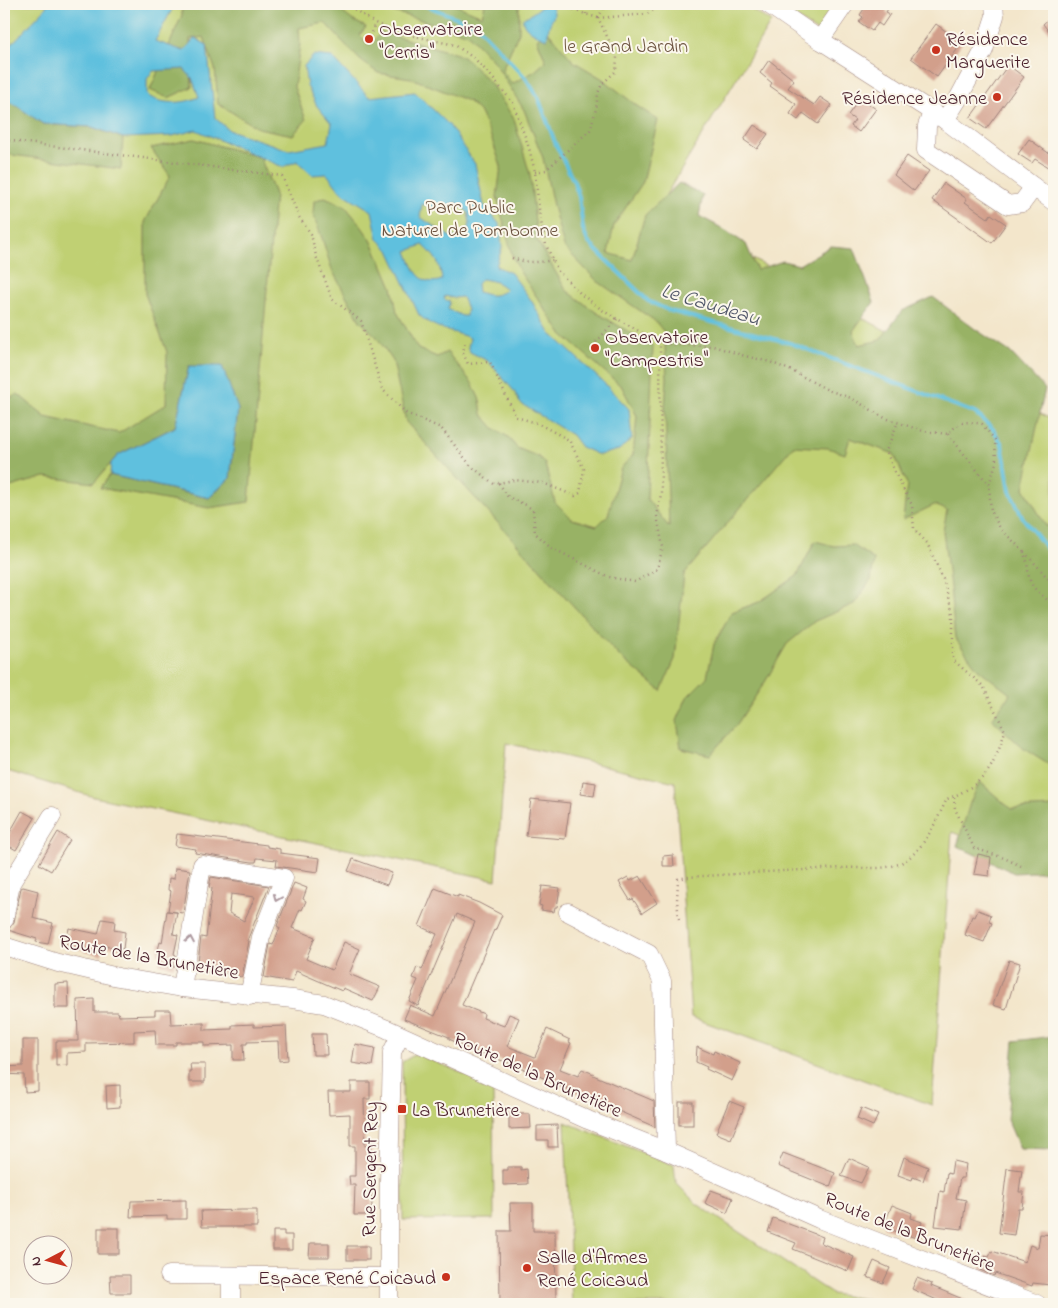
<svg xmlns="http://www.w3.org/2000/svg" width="1058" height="1308" font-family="'Indie Flower',sans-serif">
<rect width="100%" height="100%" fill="#fbf7ec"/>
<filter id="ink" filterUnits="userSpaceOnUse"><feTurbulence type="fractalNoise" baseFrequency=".02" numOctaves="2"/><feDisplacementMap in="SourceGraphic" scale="10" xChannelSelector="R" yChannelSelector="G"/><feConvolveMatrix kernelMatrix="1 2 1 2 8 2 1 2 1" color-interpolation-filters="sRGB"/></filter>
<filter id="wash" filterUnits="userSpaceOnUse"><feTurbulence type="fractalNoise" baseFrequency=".0096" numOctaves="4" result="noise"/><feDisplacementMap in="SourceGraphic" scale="20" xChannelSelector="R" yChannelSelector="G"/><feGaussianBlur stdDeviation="1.12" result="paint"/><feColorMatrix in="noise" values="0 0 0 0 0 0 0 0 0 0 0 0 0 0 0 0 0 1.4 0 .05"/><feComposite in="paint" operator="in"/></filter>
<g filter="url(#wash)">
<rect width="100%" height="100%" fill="#f3e6cb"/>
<!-- green -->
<g fill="#c0d073" stroke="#85784f">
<path d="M4,4H743L771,22L658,208L1054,421V875L952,832L932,1105L691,1017L675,782L506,743L496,880L94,797L4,770Z"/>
<path d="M777,4H840L819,33Z"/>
<path d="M416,1054L493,1086L494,1219L403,1220L402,1062Z"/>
<path d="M565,1122L674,1165L676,1183L697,1204L832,1294L886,1302L885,1304H572Z"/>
</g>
<!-- forest -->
<g fill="#98b265" stroke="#716848">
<path d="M181,4H332L352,20L366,27L360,35L369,45L382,32L457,54L468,60L491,84L514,119L530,175L537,240L566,290L597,313L653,346L647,499L669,527L665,408L667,378L664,332L655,321L597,281L564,247L553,206L543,158L524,110L495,63L468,34L377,7L374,4H453L482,16L485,4H519V32L502,70L512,84L535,71L546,61L537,39L547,30L573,61L603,79L637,106L658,120L643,182L614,225L608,253L632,260L645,215L679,183L703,195L699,216L718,226L746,244L757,270L783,261L799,265L831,246L854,248L874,302L853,331L859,345L880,340L902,311L933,297L975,329L1010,352L1045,389L1024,488L1046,526L1054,525V768L1024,749L992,719L1010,694L977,668L955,638L950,587L943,531L947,510L934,505L903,520L907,484L894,454L850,438L845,454L828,448L793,446L684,574L675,659L661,691L619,656L406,422L393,361L376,336L360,321L332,270L322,238L313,214L314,201L325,197L345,206L359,223L371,240L381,261L392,287L397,312L418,349L437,357L447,352L472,383L480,400L482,414L494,428L508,437L517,448L539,457L545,464L555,502L572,519L597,526L608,515L621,468L633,455L637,416L622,387L561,333L520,272L512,255L497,197L501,166L490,134L479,111L468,101L411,78L378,73L360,60L325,23L299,28L300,44L294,87L306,120L293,135L258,128L218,104L215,69L204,37L190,39L192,87L168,98L150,90L182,15Z"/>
<path d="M4,100L14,104L43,124L92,127L123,138L121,169L4,154Z"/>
<path d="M194,139L260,157L275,194L249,502L209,508L100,488L110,475L209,498L230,478L238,409L189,366L175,427L118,455L94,483L45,477L7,488L4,486V401L18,394L45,417L119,433L166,404L167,352L145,294V222L170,176L151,148Z"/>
<path d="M815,541L834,546L853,545L874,560L871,580L854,604L815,621L787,644L765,682L737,724L710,755L681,748L677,721L687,697L707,677L714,644L732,612L759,602L797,576Z"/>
<path d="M980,782L1011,809L1054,807V871L1014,873L957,846L970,803Z"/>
<path d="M1054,1036V1149L1053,1150L1020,1149L1007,1119L1014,1041Z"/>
</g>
<!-- water -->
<g fill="#5fc0de" stroke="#547084" fill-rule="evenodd">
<path d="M47,4H175L155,41L184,51L195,38L207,45L215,118L229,130L289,150L328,143L332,124L317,106L307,86L304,66L314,55L332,57L369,97L415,92L449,125L475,164L484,205L500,225L502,248L496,266L511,273L531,300L550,333L603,382L629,409L632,439L619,450L599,455L581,447L572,435L520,403L514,391L488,361L470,352L468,347L470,338C453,331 433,329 419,315L389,250L378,239L372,211L341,192L327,174L312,175L297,161L283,167L196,130L172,136L123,138L92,127L43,124L14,104L4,100V52L45,9ZM184,69L192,78L199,97C184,104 160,105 147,95V79L153,71ZM456,202L468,212L470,223L466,239L449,236L420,217L422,204L439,210ZM423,245C436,257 440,263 442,280C419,288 413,267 407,251ZM481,279C490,280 501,282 506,290C495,297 490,296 478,292L477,284ZM445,296L453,298L462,297L467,309L466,316H462L448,309L450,302L444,299Z"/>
<path d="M546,4H550C558,15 552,17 549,27C548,31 548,35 547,39C538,36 521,28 523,18C532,15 538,8 546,4Z"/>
<path d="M189,366H222L238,409L230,478L209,498L110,475L111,463L118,455L175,427Z"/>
</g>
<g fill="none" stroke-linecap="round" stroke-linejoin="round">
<!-- stream -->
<path stroke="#5fc0de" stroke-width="4" d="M421,4L476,25L525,77L538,97L556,145L574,182L579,197L583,229L588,242L648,301L670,311L790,343L975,413L993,429L1002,444L1010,491L1023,518L1054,558"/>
</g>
<g id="blocks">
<!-- building -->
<g fill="#d29f8b" fill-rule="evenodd">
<path d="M867,4H891L886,12L890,14L882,26L878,23L872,31L859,22L863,17L860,15L862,12Z"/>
<path d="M1054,14V38L1043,24Z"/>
<path d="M936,24L962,43L937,77L911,58Z"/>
<path d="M769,60L794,80L788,88L814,105L820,97L832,105L818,124L803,113L798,120L790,114L796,104L770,86L772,83L760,73Z"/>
<path d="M1008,65L1024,77L986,129L970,118Z"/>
<path d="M860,98L876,109L859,132L851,126L855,120L848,115Z"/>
<path d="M754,125L768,134L757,149L744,140Z"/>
<path d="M1029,139L1054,157V171L1035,159L1032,163L1018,154Z"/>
<path d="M907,156L929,171L914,191L894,175Z"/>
<path d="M944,183L967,199L965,202L988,218L991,214L1006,224L992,243L932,200Z"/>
<path d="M583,781L596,783L594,796L581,794Z"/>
<path d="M531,799L570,803L565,839L526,836Z"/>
<path d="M22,811L35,818L16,850L4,843Z"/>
<path d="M58,832L70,840L51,871L39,864Z"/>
<path d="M177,834L267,845V847L280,849V853L320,858L318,872L276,866L277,860L257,858L256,862H252L195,853L196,849L175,846Z"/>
<path d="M978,854L991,857L989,876L974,874Z"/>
<path d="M673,855L674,866H663V856Z"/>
<path d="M353,859L392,873L387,885L348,871Z"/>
<path d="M175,868L190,870L183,913L168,911L171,891L168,890L169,878L174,879Z"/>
<path d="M640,876L657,903L642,913L633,899L630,900L619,882L628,877L630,881Z"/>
<path d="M211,877L269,886L247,941H249L242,977L212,971L211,973L197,970L201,937L206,938L212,888L209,887ZM231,894L255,897L244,921L229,913Z"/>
<path d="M294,883L307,888L303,899L306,901L302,910L300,909L292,928L315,937L306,959L332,970L344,942L360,949L349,974L380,987L373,1001L343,988L342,991L296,971L292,982L264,977L270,944L273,945L280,928L277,926Z"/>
<path d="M542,886L560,888L557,907H555L554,912L541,910L542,906L539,905Z"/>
<path d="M23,887L38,891L33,918L53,923L48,944L36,942L37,939L8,930L14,922L21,888Z"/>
<path d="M435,888L458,897V895L479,903L502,915L495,931L494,930L462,1005L484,1014L483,1018L504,1026L509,1014L519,1018L507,1046L535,1057L547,1029L570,1040L569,1042L571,1043L560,1069L578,1076L582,1069L594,1074L593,1075L654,1101L655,1127L514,1065L475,1051L449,1039V1037L404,1019L410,1005L435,1016L475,922L457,914L418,1006L409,1001L418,980L413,978L417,967L422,970L437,934L419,926Z"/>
<path d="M978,910L991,915L989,922L992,923L984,942L965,935L972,916L975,917Z"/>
<path d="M167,911L177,912L173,934L178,935L174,954L176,955L174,967L159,964L161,954H157L160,942L162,943Z"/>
<path d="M102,919L115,921L114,930L125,932L123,949L103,946L102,955L84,952V950L66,947L69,928L98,934Z"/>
<path d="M1009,960L1020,963L1006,1009L993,1005Z"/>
<path d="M68,983L69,1008H55V984Z"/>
<path d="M94,999V1012H118L119,1016L155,1015V1010H170L171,1024L204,1023V1030L232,1029V1025L254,1024V1027L286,1026L288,1060L279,1061L278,1041L247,1042V1044H243L244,1060H233V1045L204,1046V1042H176V1045H156L155,1030L134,1031V1042L86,1043V1052L67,1053V1065L56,1066V1041H78L77,1000Z"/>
<path d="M312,1034H326L327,1055H313Z"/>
<path d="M23,1040H38V1091L25,1092L24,1075L4,1074V1067L23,1066Z"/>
<path d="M355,1044L375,1048L372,1066L352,1063Z"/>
<path d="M697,1047L713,1054L714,1051L740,1063L732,1081L706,1069L707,1067L696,1062Z"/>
<path d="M190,1064H205V1082H189V1071H191Z"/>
<path d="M351,1082H370V1099H364L365,1146H371L372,1215H354L355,1185H350L349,1176H355V1146H350V1114L329,1115L328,1092H351Z"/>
<path d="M120,1085V1107L107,1108L106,1086Z"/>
<path d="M729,1101L744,1107L731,1139L716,1133Z"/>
<rect x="679" y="1102" width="14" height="23"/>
<path d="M861,1108L878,1115L873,1126L857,1119Z"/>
<path d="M509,1114H530L531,1128L509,1129Z"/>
<path d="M557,1125L558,1147H548V1140H537V1126Z"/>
<path d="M783,1153L835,1173L830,1187L778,1166Z"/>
<path d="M904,1157L928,1167L923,1181L913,1177L912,1180L898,1175Z"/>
<path d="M849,1158L869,1167L861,1183L841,1176Z"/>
<path d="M953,1161L966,1164L964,1178H960L956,1198L966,1200L962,1229L935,1226L940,1191L944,1192L947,1173L951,1174Z"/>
<path d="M508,1167H521V1170L527,1169L528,1184L503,1185V1170H508Z"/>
<path d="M1007,1168L1022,1170L1019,1192H1024L1022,1208H1018L1014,1235L999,1233Z"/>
<path d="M711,1190L733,1198L727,1213L705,1203Z"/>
<path d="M186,1200V1219H167V1216L130,1217L131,1201Z"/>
<path d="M510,1203H533V1231H555L556,1304H500L499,1231H511Z"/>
<path d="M892,1205L912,1213L911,1218L922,1222L916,1238L883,1227Z"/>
<path d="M242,1210H257V1227H202L201,1211Z"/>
<path d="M773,1218L823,1237L821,1243L854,1257L848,1271L793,1249L796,1243L768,1232Z"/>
<rect x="98" y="1228" width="21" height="26"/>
<path d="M273,1231H284V1235H292V1250H273Z"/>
<path d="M1040,1234L1054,1235V1282H1051L1050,1285L1033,1283L1032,1286L995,1273L994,1276L980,1270L985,1256L989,1257L992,1251L1025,1262L1030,1245L1038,1248Z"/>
<path d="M310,1243H329V1257H309Z"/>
<rect x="347" y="1246" width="22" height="14"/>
<path d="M874,1261L890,1268L883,1283L867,1277Z"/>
<path d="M110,1275H130V1293H111Z"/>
<path d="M917,1278L932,1284L931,1286L975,1304H946L912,1289Z"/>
</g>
</g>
</g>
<g filter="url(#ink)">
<use href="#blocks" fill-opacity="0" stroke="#9e827b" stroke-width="1"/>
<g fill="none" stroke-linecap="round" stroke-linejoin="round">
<defs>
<g id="minor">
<path d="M768,4L820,40L945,120L1054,202"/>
<path d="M820,40L845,4"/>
<path d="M932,113L927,126L926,150L1008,205L1022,203L1034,187"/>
<path d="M945,120L957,101L984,50L995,16L994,4"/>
<path d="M568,912L649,954L662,981L666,1151"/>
<path d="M4,920L11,883L52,816"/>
<path d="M4,946L58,963L118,977L182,988L293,999L324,1004L387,1029L588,1120L666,1151L819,1219L1037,1304"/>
<path d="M182,988L202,865L284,878L261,937L249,996"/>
<path d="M169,1275L388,1277"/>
<path d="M231,1277V1304"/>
<path d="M389,1304V1182L392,1052L400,1036"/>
</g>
</defs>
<!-- minor casing -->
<use href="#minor" stroke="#9e827b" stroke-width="19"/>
<!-- path -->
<g stroke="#9e827b" stroke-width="2.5" stroke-dasharray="1 4" stroke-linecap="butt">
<path d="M346,4L375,23L396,32L455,45L475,59L491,76L513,103L529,148L535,172L540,217L546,245L558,271L582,295L605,312L660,343L679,345L713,346L745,356L770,362L792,371L828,390L851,398L885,418L923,431L948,434C961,420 965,421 982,424L995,440L996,463L989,485L991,511L1000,528L1023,551L1027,562L1029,578L1033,587L1054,606"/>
<path d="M646,4L650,12"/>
<path d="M586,14L587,4"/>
<path d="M598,18L647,14L664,4"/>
<path d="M598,18L606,4"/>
<path d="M370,37L375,23"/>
<path d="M4,140L282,176L299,217L311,234L316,256L332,299L361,321L382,389L406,413L441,428L471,466L494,484L514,480L543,483L575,496L580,493L584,469L569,440L537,423L516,417L490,362L468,364L463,353L465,342"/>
<path d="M535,172L546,170L590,130L596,109L598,93L602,84L616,71L617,57L598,18L576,11L566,4"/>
<path d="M512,258C526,263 538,263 553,260"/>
<path d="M596,342L617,319"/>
<path d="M948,434L989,485"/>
<path d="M499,483L508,497L526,505L533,510L535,533L552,548L609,577L635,582L657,569L663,547L657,516L661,494L660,343"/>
<path d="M1024,552L1041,570L1054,586"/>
<path d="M954,797L955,809L974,848L1004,858L1021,866"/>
<path d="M679,919L677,901L678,879L687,877C739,874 791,870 844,868C861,867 884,871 901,863C924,851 936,821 947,799C985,784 994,768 1005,731L983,686L953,660V614L943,579L927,543L914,529L912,505L897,477L886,451L898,422"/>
</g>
<!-- minor -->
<use href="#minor" stroke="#fff" stroke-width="18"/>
</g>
<!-- one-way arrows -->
<defs><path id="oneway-chevron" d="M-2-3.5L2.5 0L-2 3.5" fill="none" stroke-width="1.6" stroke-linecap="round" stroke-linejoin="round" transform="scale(1.25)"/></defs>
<g stroke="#ae9aa0">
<use href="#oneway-chevron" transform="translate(277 898) rotate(112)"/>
<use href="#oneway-chevron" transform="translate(190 940) rotate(-80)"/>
</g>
</g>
<!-- markers -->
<g fill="#c8321e" stroke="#fbf7ec" stroke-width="2">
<circle cx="369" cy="39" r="5"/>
<circle cx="936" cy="50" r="5"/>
<circle cx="997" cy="97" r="5"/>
<circle cx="595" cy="348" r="5"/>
<rect x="397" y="1104" width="10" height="10" rx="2.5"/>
<circle cx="527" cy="1268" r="5"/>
<circle cx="446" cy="1277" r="5"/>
</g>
<g text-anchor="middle" stroke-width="4" stroke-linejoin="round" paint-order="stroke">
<!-- poi labels -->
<g font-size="20" fill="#4a1f2b" stroke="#fbf7ec" text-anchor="start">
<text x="379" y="35">Observatoire<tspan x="379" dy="23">"Cerris"</tspan></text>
<text x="946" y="45">Résidence<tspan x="946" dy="23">Marguerite</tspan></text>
<text x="987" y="104" text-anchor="end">Résidence Jeanne</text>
<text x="605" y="343">Observatoire<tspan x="605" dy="23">"Campestris"</tspan></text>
<text x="412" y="1116">La Brunetière</text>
<text x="537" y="1263">Salle d'Armes<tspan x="537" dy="23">René Coicaud</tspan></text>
<text x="436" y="1284" text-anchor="end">Espace René Coicaud</text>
</g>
<!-- park labels -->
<g font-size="20" fill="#6d5441" stroke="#fbf7ec">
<text x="626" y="52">le Grand Jardin</text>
<text x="470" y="213">Parc Public<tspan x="470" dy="23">Naturel de Pombonne</tspan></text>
</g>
<!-- street labels -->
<g font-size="20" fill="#4a1f2b" stroke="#fbf7ec">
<text transform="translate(149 956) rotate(10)" y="7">Route de la Brunetière</text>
<text transform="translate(538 1074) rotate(24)" y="7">Route de la Brunetière</text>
<text transform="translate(369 1169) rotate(-89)" y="7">Rue Sergent Rey</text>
<text transform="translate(910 1231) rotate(22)" y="7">Route de la Brunetière</text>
</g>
<!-- water labels -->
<g font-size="21" font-style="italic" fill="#51576a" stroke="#fbf7ec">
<text transform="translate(711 304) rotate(17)" y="7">Le Caudeau</text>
</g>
</g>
<!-- margin -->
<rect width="1058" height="1308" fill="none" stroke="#fbf7ec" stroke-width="20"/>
<!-- north arrow -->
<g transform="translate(48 1260) rotate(264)"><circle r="24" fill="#fbf7ec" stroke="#b4a19f"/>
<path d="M0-4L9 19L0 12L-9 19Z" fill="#c8321e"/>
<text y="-8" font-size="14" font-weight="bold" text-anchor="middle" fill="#4a1f2b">N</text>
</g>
</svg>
